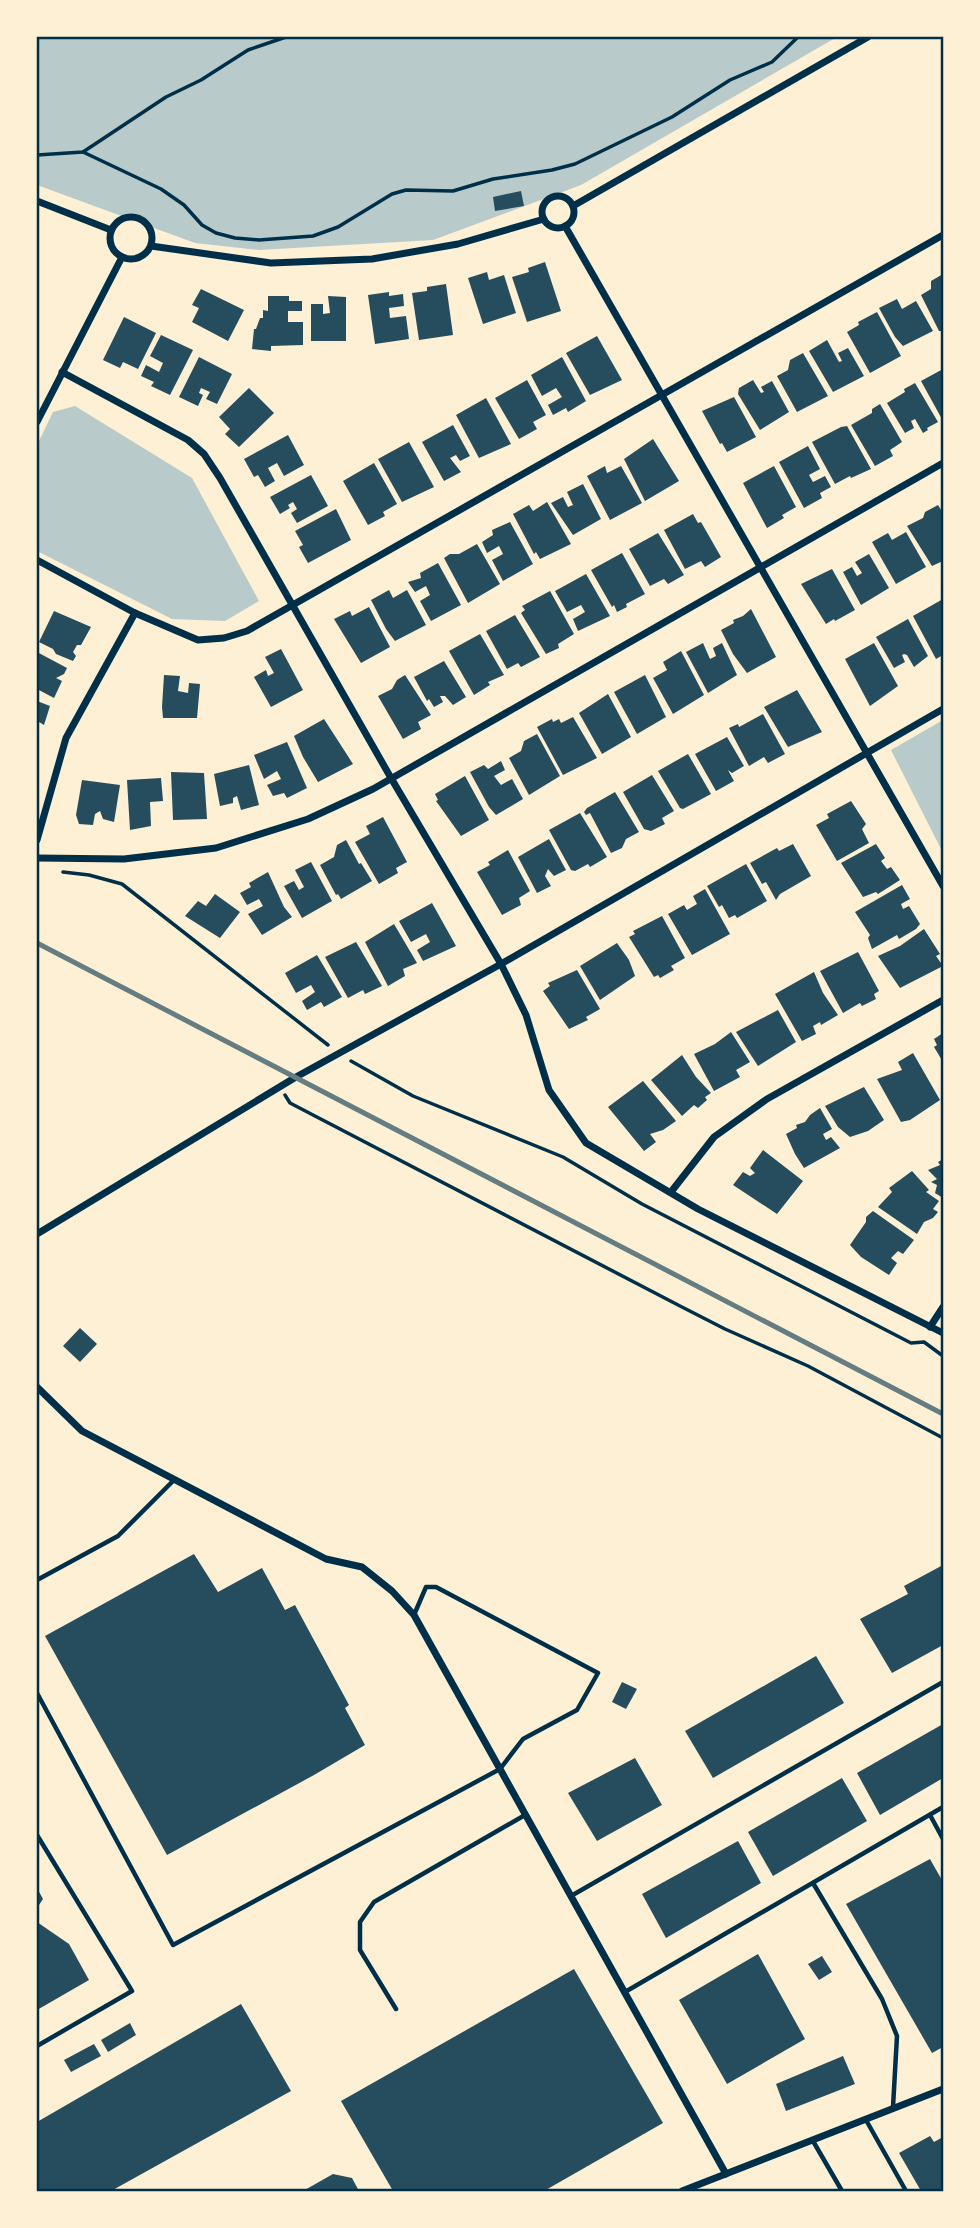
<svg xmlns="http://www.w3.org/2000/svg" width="980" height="2228" font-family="'Roboto Condensed',sans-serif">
<rect width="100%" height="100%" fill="#fdf0d5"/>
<!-- green -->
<g fill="#b9caca">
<path d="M37,37H837L581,185L433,240L259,250L195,243L37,185Z"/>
<path d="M75,406L192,478L259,601L225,621L172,619L37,551V445L53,412Z"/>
<path d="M943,720V853L891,750Z"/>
</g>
<!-- building -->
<g fill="#264d5e">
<path d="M521,191L524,206L495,211L493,197Z"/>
<path d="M545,262L561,311L527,322L512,277L529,272L528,268Z"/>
<path d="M487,272L489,280L504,275L516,313L483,324L468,278Z"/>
<path d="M943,274V331H939L921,295L931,289V281Z"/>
<path d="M446,284L453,335L419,340L412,293L427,291V287Z"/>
<path d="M201,289L244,310L228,341L192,322L199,308L192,305Z"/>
<path d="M389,292V296L403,294L404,306L389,308L390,318L406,316L409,339L375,344L368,295Z"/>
<path d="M268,296H289V301H302V311H288V322H303V345L271,346V351L252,349L254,329H256L260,318H263V310L268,311Z"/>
<path d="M328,296L346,297V341H311V304H323V314L330,313Z"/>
<path d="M897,299L902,309L916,301L933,331L903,346L895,337L879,308Z"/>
<path d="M877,312L901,356L870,373L847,332L859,325L858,322Z"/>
<path d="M124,317L156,333L138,369L123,362L120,368L103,360Z"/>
<path d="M161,335L193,350L170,395L151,386L154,382L141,376L146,365L159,372L163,363L150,356Z"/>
<path d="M597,336L622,380L590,395L566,353Z"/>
<path d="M827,340L839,362L842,361L838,353L848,348L864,376L833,392L809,351Z"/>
<path d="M803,353L828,396L797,412L777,376L788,370L790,360Z"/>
<path d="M199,357L232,374L217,404L206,399L210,392L201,388L199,393L203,395L198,406L179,397Z"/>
<path d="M562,357L586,401L568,412L566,408L553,415L548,405L562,397L556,388L542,396L531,375Z"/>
<path d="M943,369V421L921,381Z"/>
<path d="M527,380L546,415L533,422L537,429L519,439L495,398Z"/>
<path d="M753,380L761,393L764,392L761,387L772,381L789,412L760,430L738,394L739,388Z"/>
<path d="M915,383L938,422L927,428L928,430L923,433L915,419L911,421L914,428L905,433L887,403L905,392L904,389Z"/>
<path d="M249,388L274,413L239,447L225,434L230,429L219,417Z"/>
<path d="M734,397L756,437L727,452L722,443L720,444L702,411Z"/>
<path d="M486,398L511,444L479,458L456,415Z"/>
<path d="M880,404L902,442L890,450L893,456L875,466L851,425L872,413V409Z"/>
<path d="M453,425L470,456L460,461L456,455L450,458L461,472L444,481L422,442Z"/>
<path d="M847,426L871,469L851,478L850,476L835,484L812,442L841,427Z"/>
<path d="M288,435L304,465L284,476L277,463L268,468L275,481L265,487L258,475L254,477L244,459Z"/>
<path d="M653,439L679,481L645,501L624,459Z"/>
<path d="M409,442L434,487L402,502L378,459Z"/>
<path d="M808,446L820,469L809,475L813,482L825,476L831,487L820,493L822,498L804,508L779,462Z"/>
<path d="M374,463L397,504L383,512L385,516L368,525L343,481Z"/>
<path d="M605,466L607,473L621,466L642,503L610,520L587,476Z"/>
<path d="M774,466L796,507L782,515L784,518L767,528L743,483Z"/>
<path d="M311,475L328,506L297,523L291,513L297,509L293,502L288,505L290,508L280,514L270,497Z"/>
<path d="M583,484L601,519L573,535L551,503L563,497L568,507L573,505L567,492Z"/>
<path d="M547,502L571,544L540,559L536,552L534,554L513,514L529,505L533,511Z"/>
<path d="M938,505L943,513V561L932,566L907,526L923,518L925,512Z"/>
<path d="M336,509L351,540L308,563L299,547L303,545L295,531Z"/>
<path d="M693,514L698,523L701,522L721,557L705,567L701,561L685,569L664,530Z"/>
<path d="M510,522L533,564L503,581L492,560L503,554L499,546L487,553L482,542L493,535L492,530Z"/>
<path d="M906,532L926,567L896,584L872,542L888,533L892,540Z"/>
<path d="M658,533L684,575L668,584L664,579L650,586L629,549Z"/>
<path d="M477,544L500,584L468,603L444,558L450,554H459Z"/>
<path d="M622,553L645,594L626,604L627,607L617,612L614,605L612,607L591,570Z"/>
<path d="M869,554L889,588L861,605L843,572L852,567L857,576L862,573L855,562Z"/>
<path d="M438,563L461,605L431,621L420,601L430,595L426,586L415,592L408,582L421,578L420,573Z"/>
<path d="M832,569L855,610L835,621L834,619L826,624L801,584Z"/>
<path d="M586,574L610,616L578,631L573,619L585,612L581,605L567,612L555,591Z"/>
<path d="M389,590L393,598L407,590L426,625L395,641L386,629L371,600Z"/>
<path d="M550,591L574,634L558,644L559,648L546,654L521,613L525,610L522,606Z"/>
<path d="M943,599V655L936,659L913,616Z"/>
<path d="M369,607L390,647L361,663L334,619L350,611L352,616Z"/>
<path d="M751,609L776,657L747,673L733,654L721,630L734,623L733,620L743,616Z"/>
<path d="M54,611L91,627L81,645H77L73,652L76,656L73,661L56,654L53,649L39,642Z"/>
<path d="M515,615L540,657L521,667L518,663L507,669L486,631Z"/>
<path d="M908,619L928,656L914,667L907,655L904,654L902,655L905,662L894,668L876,637Z"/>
<path d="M480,634L504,675L488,682L490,685L474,695L449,651Z"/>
<path d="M703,643L710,659L716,656L713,648L722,643L737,675L708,693L686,652Z"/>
<path d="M874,643L898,686L870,706L845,659Z"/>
<path d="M281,649L303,690L271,707L254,677L266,670L268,676L274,673L265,657Z"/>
<path d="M681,651L704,695L673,714L653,678L667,670L663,662Z"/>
<path d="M37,652L67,668L64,674L56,678L62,681L54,698L37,689Z"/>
<path d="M444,661L466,697L453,705L445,696H440L443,702L434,707L429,699L427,701L414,677Z"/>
<path d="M164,675L180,676L178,691L188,693L189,683L200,684L197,718H163L162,707Z"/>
<path d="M405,675L431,715L418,722L421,729L403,739L378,696L392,689L397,680Z"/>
<path d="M645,675L666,717L637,734L614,692Z"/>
<path d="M797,690L822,732L788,747L764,707Z"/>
<path d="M608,694L631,737L602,754L579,713Z"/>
<path d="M37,701L50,706L44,725L39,722L37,727Z"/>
<path d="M763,714L785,754L768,763L764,757L749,766L729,728L738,724L739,727Z"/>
<path d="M573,717L597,758L563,775L537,727L552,719L553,722L559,719L561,723Z"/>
<path d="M324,719L353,764L318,782L303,757L294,736Z"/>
<path d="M537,734L560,776L529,795L509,758L521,751L524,741Z"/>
<path d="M727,737L744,766L732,773L728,770L734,781L716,791L695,754Z"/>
<path d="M287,742L307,788L287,798L284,793L273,796L267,785L281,779L277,771L264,779L254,755Z"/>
<path d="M688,754L711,794L683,809L680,808L658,771Z"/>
<path d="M501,761L505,770L494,776L501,785L512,779L523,799L496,815L489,807L470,772L484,765L488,769Z"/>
<path d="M249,765L259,805L241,810L237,796L233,798V803L220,806L214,774Z"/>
<path d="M171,772L204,773L207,819L173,820Z"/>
<path d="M652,775L674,811L662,818L665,824L651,831L644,829L623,792Z"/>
<path d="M465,776L489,820L461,836L436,801L438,800L435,794Z"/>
<path d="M161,778L163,801L150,802L151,826L130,830L127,780Z"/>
<path d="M82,780L120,785L114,822L103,819L100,811L95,814L93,825L79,824L76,815Z"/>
<path d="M615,792L639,832L626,839L622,848L611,853L590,813L586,815L584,812L587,808Z"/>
<path d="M851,801L866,824L862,829L869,843L837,861L816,825L829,818L827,814Z"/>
<path d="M580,813L607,857L590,867L588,864L575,871L571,870L549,830Z"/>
<path d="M383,817L407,862L396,868L398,873L379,884L355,842L370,834L366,826Z"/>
<path d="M549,839L566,870L554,876L548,869L545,876L551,886L537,893L518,857Z"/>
<path d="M346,840L359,864L361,863L372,881L341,899L338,894L336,895L320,865L334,857L337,845Z"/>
<path d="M793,844L811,876L780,894L776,900L766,882L762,884L750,863L777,848L779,851Z"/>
<path d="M876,844L885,858L881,861L887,869L891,867L900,880L878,894L876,892L863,897L841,863Z"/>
<path d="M508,850L530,891L519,898L521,905L502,915L477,872L490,865L488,862Z"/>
<path d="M311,862L332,901L302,918L284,886L294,881L299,890L304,887L295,870Z"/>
<path d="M746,864L767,901L737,918L735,915L729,918L722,905L719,907L707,886Z"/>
<path d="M268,872L284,907L292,917L262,935L248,914L263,906L259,899L247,905L240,893L251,887L249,883Z"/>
<path d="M902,885L910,899L901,904L903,909L909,906L920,924L916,929L899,939L897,935L872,949L868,938L870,935L855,912Z"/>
<path d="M705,889L730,934L692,955L668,914L684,905L687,910L697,904L693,896Z"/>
<path d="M215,894L240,912L220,938L185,916L198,901L206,906Z"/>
<path d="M432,903L456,946L423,961L417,950L430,942L426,934L411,942L399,921Z"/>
<path d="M662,916L685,958L671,966L674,970L660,978L658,975L654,977L629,937L635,934L633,931Z"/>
<path d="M394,924L417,963L403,969L405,976L388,986L365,942Z"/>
<path d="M924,929L940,954L936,956L943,966L900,988L878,956L900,946Z"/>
<path d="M356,942L382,986L365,994L363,990L348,998L325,957Z"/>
<path d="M617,943L629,960L635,976L600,1000L580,966Z"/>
<path d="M858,952L879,991L874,994L876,999L862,1006L860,1003L843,1013L820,971Z"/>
<path d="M317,955L342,997L324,1007L321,1002L307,1010L302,1001L315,992L311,985L296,993L285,973Z"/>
<path d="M577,970L600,1009L586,1017L588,1020L569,1029L543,991L550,986L548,983Z"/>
<path d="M814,972L823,993L838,1015L821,1025L820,1022L813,1026L816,1034L802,1041L775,994Z"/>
<path d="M778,1010L796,1042L758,1066L736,1032Z"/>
<path d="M731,1032L750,1062L736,1070L740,1077L714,1091L694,1054L715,1044Z"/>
<path d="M943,1033V1062L934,1047L937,1045L934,1039Z"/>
<path d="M913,1053L940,1100L910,1120L901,1122L877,1079L902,1070L898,1062Z"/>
<path d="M682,1055L696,1077L711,1093L705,1097L707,1100L698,1108L694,1105L682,1116L651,1080Z"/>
<path d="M643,1081L676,1121L663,1130L650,1134L656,1142L644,1151L608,1107Z"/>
<path d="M864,1087L884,1120L868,1131L850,1137L838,1127L825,1106Z"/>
<path d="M820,1108L832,1129L823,1134L826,1140L831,1137L840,1148L804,1168L795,1154L786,1134L797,1128L796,1125L805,1122L810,1115Z"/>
<path d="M763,1150L803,1181L777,1214L733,1185L743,1172L750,1176L755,1173L750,1168Z"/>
<path d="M943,1159V1198L935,1193L937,1185L931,1182L937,1179L928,1170L940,1165L938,1162Z"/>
<path d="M912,1171L929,1190L926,1192L939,1201L933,1209L938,1212L933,1218L924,1222L917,1234L878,1207L892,1192L889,1188Z"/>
<path d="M873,1211L914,1240L903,1254L898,1251L891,1258L897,1263L889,1275L861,1257L850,1245L866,1222V1217Z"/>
<path d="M80,1328L97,1344L80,1362L63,1346Z"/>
<path d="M194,1554L218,1592L262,1568L285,1610L295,1605L349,1705L345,1708L365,1745L314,1775L167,1855L45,1636Z"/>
<path d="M943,1565V1645L892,1673L860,1619L908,1594L904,1586Z"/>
<path d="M816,1656L844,1703L713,1778L685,1731Z"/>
<path d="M622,1682L637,1689L626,1709L612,1702Z"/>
<path d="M943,1724V1778L880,1815L857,1773Z"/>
<path d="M635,1758L662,1805L597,1841L568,1793Z"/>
<path d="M842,1778L867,1821L773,1876L748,1832Z"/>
<path d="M738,1841L761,1883L666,1938L642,1894Z"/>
<path d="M930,1859L943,1882V2047L932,2053L846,1904Z"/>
<path d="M37,1888L43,1899L37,1908Z"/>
<path d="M37,1922L69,1944L89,1980L37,2010Z"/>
<path d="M758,1954L805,2039L727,2084L679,2000Z"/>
<path d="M822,1956L832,1972L819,1980L808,1964Z"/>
<path d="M574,1969L663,2123L544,2191H393L341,2101Z"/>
<path d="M241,2004L291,2091L111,2191H37V2122Z"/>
<path d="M130,2023L136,2035L108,2052L101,2040Z"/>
<path d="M94,2044L101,2056L71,2072L64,2060Z"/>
<path d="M843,2056L855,2084L786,2111L776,2084Z"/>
<path d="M930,2136L934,2142L943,2137V2191H921L899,2153Z"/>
<path d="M333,2174L352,2178L359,2191H303Z"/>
</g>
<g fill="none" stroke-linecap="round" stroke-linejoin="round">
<!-- path -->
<g stroke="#003049" stroke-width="3.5">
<path d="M83,152L161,189L184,205L202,225L216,233L235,238L259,240L313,236L338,227L392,194L406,190L453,191L493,179L552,170L575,164L672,117L730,80L772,62L798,37"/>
<path d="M37,155L83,152L166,97L201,80L248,50L286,37"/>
<path d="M63,872L89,875L122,884L328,1045"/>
<path d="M351,1061L413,1096L563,1157L642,1204L911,1343L924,1342L943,1356"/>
<path d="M285,1095L290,1103L680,1306L725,1329L808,1366L943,1438"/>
</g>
<!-- service -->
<g stroke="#003049" stroke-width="4.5">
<path d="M37,1580L118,1536L174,1480"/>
<path d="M37,1693L173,1945L500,1769L523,1739L577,1710L598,1673L436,1587H426L414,1615"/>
<path d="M930,1815L943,1839"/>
<path d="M37,1835L132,1991L37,2046"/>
<path d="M813,1883L882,1999L897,2036L893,2107"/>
<path d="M571,1896L943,1682"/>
<path d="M625,1992L943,1807"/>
<path d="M396,2009L360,1950V1922L374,1902L525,1815"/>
<path d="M866,2120L906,2191"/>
<path d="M813,2141L842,2191"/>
</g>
<!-- minor -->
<g stroke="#003049" stroke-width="7">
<circle cx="558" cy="212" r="16"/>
<path d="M37,201L111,230"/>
<path d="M573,206L868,37"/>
<circle cx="131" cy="238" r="21"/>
<path d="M565,226L943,886"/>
<path d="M151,246L271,263L372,259L458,244L544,219"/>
<path d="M62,372L188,440L204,454L220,478L391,778L501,964L526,1015L549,1090L586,1143L698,1209L943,1333"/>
<path d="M37,422L122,257"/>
<path d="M37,560L135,613L198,640L224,638L247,631L943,235"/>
<path d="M37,840L66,738L135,613"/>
<path d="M37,858L124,859L216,848L308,819L373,789L943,463"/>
<path d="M671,1192L714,1137L767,1099L943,1000"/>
<path d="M37,1234L296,1077L501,964L943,709"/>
<path d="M930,1327L943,1307"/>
<path d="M37,1387L82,1431L326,1559L362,1567L392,1591L414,1615L726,2174"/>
<path d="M682,2191L943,2089"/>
</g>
<!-- rail -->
<path stroke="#657d81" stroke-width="5" d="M37,943L943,1414"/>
</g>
<!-- border -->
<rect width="980" height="2228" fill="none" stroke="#fdf0d5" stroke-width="77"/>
<rect x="38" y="38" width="904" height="2152" fill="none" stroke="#003049" stroke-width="2.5"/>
</svg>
